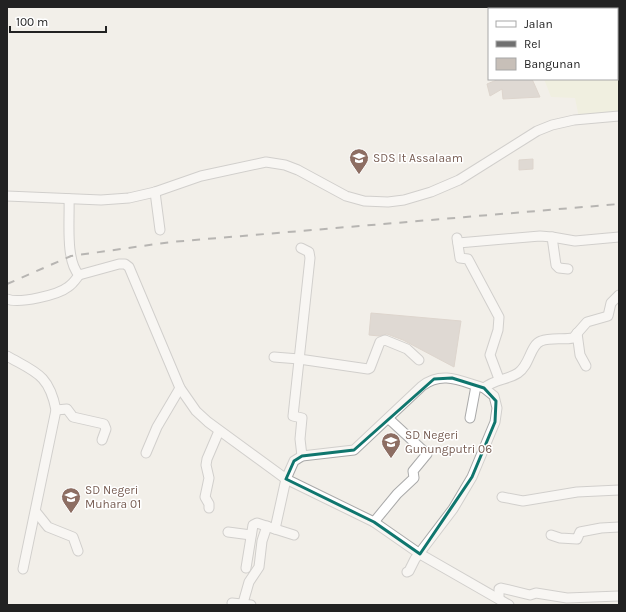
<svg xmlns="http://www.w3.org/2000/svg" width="626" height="612" font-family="Karla,sans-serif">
<rect width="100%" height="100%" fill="#f2efe9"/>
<!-- farmland -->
<path fill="#eef0d5" d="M619,7V114L579,118L575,98L551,97L544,79H617L616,9Z"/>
<!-- building -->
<g fill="#c7bfb8" stroke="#c4b6ab">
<path d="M499,79H532L540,97L503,99L502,89L490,96L487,84Z"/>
<path d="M533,159V169L519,170V160Z"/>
<path d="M371,313L461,321L454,367L403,340L387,334L379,336L369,335Z"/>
</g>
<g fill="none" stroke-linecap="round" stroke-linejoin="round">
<defs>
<g id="minor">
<path d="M155,192L160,230"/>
<path d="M7,196L101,200L129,198L155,192L201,176L266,162L285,165L298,170L346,196L364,201L388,202L404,200L431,192L459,180L537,131L552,125L574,120L619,116"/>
<path d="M69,199C70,219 65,260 79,275L119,264H125L129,267L180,388L196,411L208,422L286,479L374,522L420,554L509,605"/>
<path d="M552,237L556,265L559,268L568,269"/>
<path d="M457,238L460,258L468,259L499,317L498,330L490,355L499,379"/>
<path d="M458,243L540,236L552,237L575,241L619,237"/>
<path d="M301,248L309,252L310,258L293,416L302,418L300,439L302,456"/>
<path d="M7,299C19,304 58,295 68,287C73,284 76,279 79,275"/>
<path d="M577,333L580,355L586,366"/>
<path d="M7,356C35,372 49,374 56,410L23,569"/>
<path d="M274,357L299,359L368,369L370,368L380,342L385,340L407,349L419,360"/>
<path d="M56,410L67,409L73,417L104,424L106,429L102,440"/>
<path d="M470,418L476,386"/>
<path d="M146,453L157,427L180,388"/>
<path d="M502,497L523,501L577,492L619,490"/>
<path d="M209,508V504L205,497L209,478L206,465L207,459L219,431"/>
<path d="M36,512L48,527L73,537L78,551"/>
<path d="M374,522L397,494L414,478L413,471L427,454L389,419"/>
<path d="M275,529L294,535"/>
<path d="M228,532L251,535"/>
<path d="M551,535L560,538L577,539L580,532L601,528L619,527"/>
<path d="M246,568L253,525L257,523L275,529L286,479L294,461L302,456L354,450L422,386C443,370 462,382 484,388C495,379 507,380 518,373C530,365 530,345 541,341C551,337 563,340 573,338L587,322L608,316L611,303L619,295"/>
<path d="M407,572L409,571L415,559L453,509L472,477L495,422L497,408L494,396L484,388"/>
<path d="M499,599V589L501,588L530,595L536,593L567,598L619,596"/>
<path d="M232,603L251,605"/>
<path d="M243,603L249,582L259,567L262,541L267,526"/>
</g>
</defs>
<!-- minor casing -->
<use href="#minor" stroke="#a9a9a9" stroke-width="11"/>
<!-- minor -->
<use href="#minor" stroke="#fff" stroke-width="9"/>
<!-- rail -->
<path stroke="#707070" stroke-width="2" stroke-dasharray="8 8" stroke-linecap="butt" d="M7,284L71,256L171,242L619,204"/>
</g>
<!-- marked area -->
<path d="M0 0H626V612H0ZM452,378L484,388L496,401L495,422L472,477L420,554L374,522L286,479L294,461L302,456L354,450L434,379Z" fill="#f2efe9" fill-opacity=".55" fill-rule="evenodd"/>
<path fill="none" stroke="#0f766e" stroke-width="3" stroke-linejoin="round" d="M452,378L484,388L496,401L495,422L472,477L420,554L374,522L286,479L294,461L302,456L354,450L434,379Z"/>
<!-- icons -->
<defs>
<symbol id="school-pin" viewBox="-11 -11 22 30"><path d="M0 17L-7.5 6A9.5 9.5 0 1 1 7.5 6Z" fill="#8d6e63" stroke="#fff"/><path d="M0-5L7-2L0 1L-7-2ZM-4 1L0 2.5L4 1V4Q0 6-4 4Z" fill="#fff"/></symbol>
</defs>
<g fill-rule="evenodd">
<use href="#school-pin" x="348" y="147" width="22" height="30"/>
<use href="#school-pin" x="380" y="431" width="22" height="30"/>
<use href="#school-pin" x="60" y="486" width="22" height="30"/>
</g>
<g text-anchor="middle" stroke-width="3" stroke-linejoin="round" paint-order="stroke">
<!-- education labels -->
<g font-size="12" fill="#785e54" stroke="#fff" text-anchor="start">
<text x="373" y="162">SDS It Assalaam</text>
<text x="405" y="439">SD Negeri<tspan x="405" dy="14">Gunungputri 06</tspan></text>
<text x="85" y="494">SD Negeri<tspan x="85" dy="14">Muhara 01</tspan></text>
</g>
</g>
<!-- border -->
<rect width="626" height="612" fill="none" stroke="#222222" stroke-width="16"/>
<!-- legend -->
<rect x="488" y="8" width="130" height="72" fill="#ffffff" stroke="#a7a7a7"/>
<rect x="496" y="21" width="20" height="6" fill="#ffffff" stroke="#a7a7a7"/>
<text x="524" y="28" font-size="12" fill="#222222">Jalan</text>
<rect x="496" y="41" width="20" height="6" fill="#707070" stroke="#a7a7a7"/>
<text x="524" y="48" font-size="12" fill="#222222">Rel</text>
<rect x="496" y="58" width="20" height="12" fill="#c7bfb8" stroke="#a7a7a7"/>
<text x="524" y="68" font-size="12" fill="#222222">Bangunan</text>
<!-- scale -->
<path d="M10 26v6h96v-6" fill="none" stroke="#222222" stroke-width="2"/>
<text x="16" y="26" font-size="12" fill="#222222" stroke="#ffffff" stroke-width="3" paint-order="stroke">100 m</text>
</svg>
